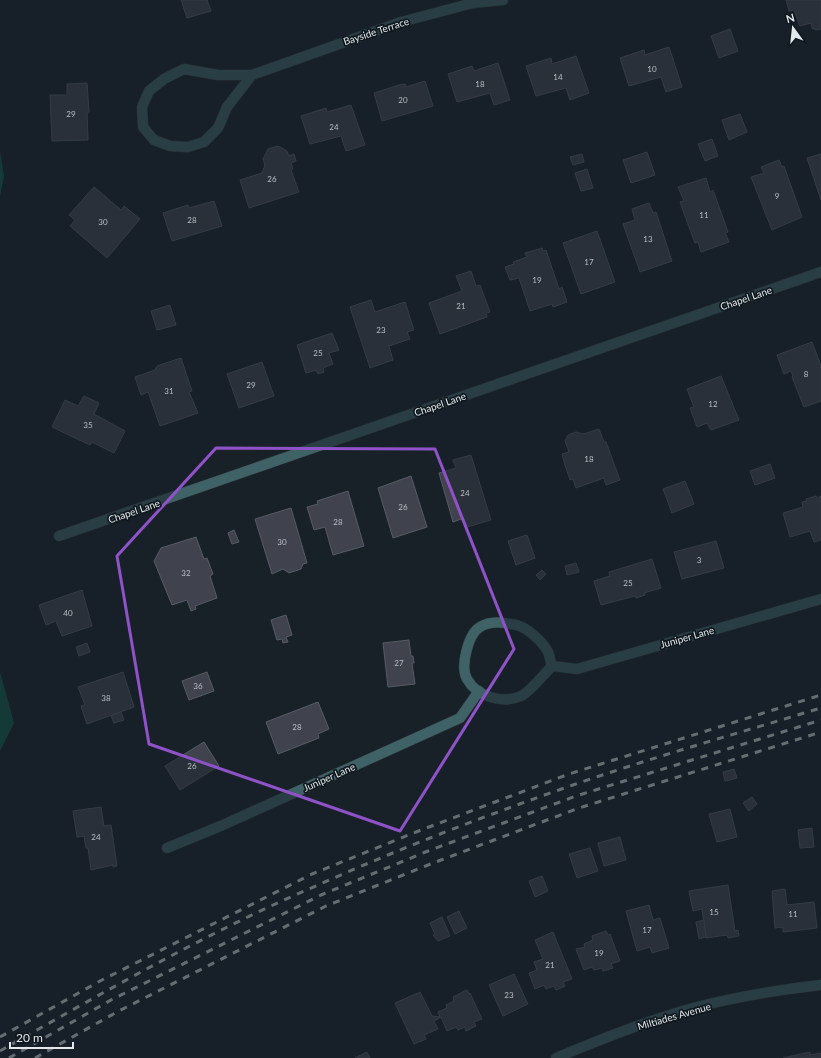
<svg xmlns="http://www.w3.org/2000/svg" width="821" height="1058" font-family="Lato,sans-serif">
<rect width="100%" height="100%" fill="#182128"/>
<!-- water -->
<g fill="#11594b">
<path d="M0,151L4,176L0,196Z"/>
<path d="M0,672L14,723L0,751Z"/>
</g>
<!-- building -->
<g fill="#40434e" stroke="#575b65">
<path d="M181,0H207L211,11L187,18Z"/>
<path d="M786,0H821V29L816,30L812,28L811,23L800,26L794,10L789,11Z"/>
<path d="M730,29L738,51L719,58L711,36Z"/>
<path d="M669,47L682,87L666,92L661,77L629,86L620,58L644,50L645,55Z"/>
<path d="M576,56L589,93L570,100L566,88L536,96L526,66L551,58L552,64Z"/>
<path d="M498,63L510,100L494,105L490,93L457,102L448,74L472,66L474,71Z"/>
<path d="M425,81L433,106L382,121L374,93L399,85L405,84L406,87Z"/>
<path d="M87,83L89,112H87L88,140L52,141L50,95H67V84Z"/>
<path d="M351,105L365,145L346,151L341,136L310,144L301,116L326,108L327,112Z"/>
<path d="M740,114L747,132L729,140L722,120Z"/>
<path d="M712,139L718,156L705,161L698,144Z"/>
<path d="M278,146L287,151L289,156L294,154L296,161L291,163L293,169L291,170L299,192L249,208L240,180L262,173L265,165L263,159L268,149Z"/>
<path d="M647,152L655,175L631,183L623,160Z"/>
<path d="M582,154L584,162L573,165L570,157Z"/>
<path d="M821,154V200L807,158Z"/>
<path d="M779,160L782,167L784,166L802,217L772,230L751,177L764,173L761,167Z"/>
<path d="M587,169L593,188L581,191L575,173Z"/>
<path d="M706,178L710,192L713,190L728,232L725,233L729,242L701,252L698,242L695,243L685,216L680,202L684,201L678,187Z"/>
<path d="M94,187L121,210L124,206L140,219L107,258L70,226L75,220L69,215Z"/>
<path d="M214,201L222,226L172,241L163,213L188,205L189,208Z"/>
<path d="M649,203L653,213L656,212L672,261L640,272L623,224L635,220L632,209Z"/>
<path d="M597,231L615,282L581,294L563,243Z"/>
<path d="M542,248L543,251L546,250L559,289L562,287L567,302L553,307L552,304L530,311L519,278L510,280L505,267L514,264L513,262L527,257L525,253Z"/>
<path d="M471,271L476,286L480,285L490,312L486,313L487,317L440,334L429,303L462,291L456,276Z"/>
<path d="M371,300L375,312L405,302L414,330L407,332L410,339L389,346L393,360L370,368L350,307Z"/>
<path d="M170,305L176,325L157,330L151,311Z"/>
<path d="M332,333L339,350L329,353L333,364L323,368L324,372L318,374L316,370L306,373L297,345Z"/>
<path d="M812,342L821,366V401L804,407L792,377L793,376L791,371L784,374L777,355Z"/>
<path d="M181,358L192,391L189,392L198,413L160,426L148,392L141,395L135,377L155,370L157,366Z"/>
<path d="M262,362L274,396L239,408L227,374Z"/>
<path d="M721,376L739,420L711,430L707,423L697,427L690,408L694,407L687,389Z"/>
<path d="M84,396L99,403L94,414L125,431L114,453L92,442L90,445L52,427L65,400L78,406Z"/>
<path d="M599,429L604,442H606L620,480L606,485L604,478L576,488L573,479L570,480L565,465L562,454L569,452L565,441L568,435L576,432L583,434Z"/>
<path d="M471,455L491,520L467,527L464,518L453,522L439,473L456,468L453,460Z"/>
<path d="M770,464L775,478L755,485L750,471Z"/>
<path d="M411,476L427,527L393,538L378,488Z"/>
<path d="M685,481L694,504L672,513L663,489Z"/>
<path d="M348,491L364,546L333,555L325,527L314,530L307,507L318,504L317,501Z"/>
<path d="M816,496L817,498L821,496V540L814,542L810,531L790,537L783,513L803,507L802,502L807,501L806,499Z"/>
<path d="M291,508L307,563L303,564L301,569L289,573L283,569L272,574L255,519Z"/>
<path d="M234,530L239,542L232,544L228,533Z"/>
<path d="M527,535L535,558L516,565L508,541Z"/>
<path d="M196,537L204,559L207,558L213,574L210,576L217,598L195,606L196,609L191,611L187,600L172,605L154,561L161,548Z"/>
<path d="M716,541L724,568L682,579L674,552Z"/>
<path d="M652,559L661,588L644,593L645,595L636,598L635,596L601,605L594,581L610,576L609,572Z"/>
<path d="M576,563L579,572L567,575L565,566Z"/>
<path d="M542,570L546,574L540,580L536,575Z"/>
<path d="M82,590L92,626L62,636L56,621L46,625L39,605Z"/>
<path d="M286,615L292,635L286,637L288,642L283,643L282,639L277,640L271,620Z"/>
<path d="M409,640L411,656H413L414,663H412L415,684L388,687L383,643Z"/>
<path d="M87,643L90,652L79,656L76,647Z"/>
<path d="M123,672L134,707L87,724L81,706L85,705L78,687Z"/>
<path d="M207,672L214,691L189,700L182,681Z"/>
<path d="M318,702L329,729L318,734L319,738L278,754L266,722Z"/>
<path d="M121,712L124,720L114,723L111,716Z"/>
<path d="M204,742L219,766L180,790L165,766Z"/>
<path d="M734,769L737,778L725,781L723,772Z"/>
<path d="M752,797L757,804L749,811L743,803Z"/>
<path d="M101,807L104,826L111,825L117,866L113,867V865L91,870L88,848H86L84,836L77,837L73,811Z"/>
<path d="M730,809L737,837L717,842L709,814Z"/>
<path d="M812,828L814,847L800,848L798,830Z"/>
<path d="M620,837L626,860L604,866L598,843Z"/>
<path d="M590,848L598,871L577,878L569,854Z"/>
<path d="M542,876L548,891L535,897L529,881Z"/>
<path d="M728,885L735,931L738,930L739,936L728,938L727,935L706,938L702,909L693,911L689,891Z"/>
<path d="M785,889L787,905L814,902L817,928L783,932V927L775,928L772,891Z"/>
<path d="M649,905L653,920L660,918L669,948L652,953L650,947L637,951L626,911Z"/>
<path d="M459,911L467,928L455,934L447,917Z"/>
<path d="M442,917L450,936L438,941L433,935L435,934L430,923Z"/>
<path d="M704,920L706,937L699,939L696,922Z"/>
<path d="M606,931L608,935L610,934L620,961L611,964L613,968L603,971L602,968L594,970L592,967L584,970L576,949L585,947L584,944L593,940L592,936Z"/>
<path d="M553,932L572,979L563,982L565,986L556,990L554,986L546,989L544,985L535,989L529,973L537,970L534,962L543,959L535,940Z"/>
<path d="M514,974L528,1004L503,1016L489,985Z"/>
<path d="M467,990L469,994L470,993L482,1019L474,1022L476,1026L466,1031L465,1027L458,1030L456,1027L447,1031L441,1017L434,1021L438,1029L424,1035L426,1039L414,1044L395,1003L420,992L432,1016L440,1017L438,1012L447,1008L446,1005L454,1001L453,997Z"/>
<path d="M367,1052L370,1058H355Z"/>
<path d="M810,1052V1055L821,1053V1058H783Z"/>
</g>
<g fill="none" stroke-linecap="round" stroke-linejoin="round">
<defs>
<g id="minor">
<path d="M252,75L227,107L218,128L204,142L188,147L170,146L154,140L143,127L142,107L149,91L164,79L184,69L218,75H252L401,22L473,3L503,0"/>
<path d="M59,536L821,272"/>
<path d="M552,666C550,662 550,656 548,652C543,642 527,627 516,625C504,623 492,620 480,627C468,634 460,667 467,679C477,697 503,704 521,696C530,692 544,674 552,666L577,669L821,599"/>
<path d="M167,848L223,825L460,718L479,691"/>
<path d="M556,1058C601,1039 646,1021 693,1008C734,997 778,990 821,985"/>
</g>
</defs>
<!-- minor casing -->
<use href="#minor" stroke="#343d43" stroke-width="11"/>
<!-- minor -->
<use href="#minor" stroke="#3f6267" stroke-width="10"/>
<!-- rail -->
<g stroke="#c4cacf" stroke-width="3" stroke-dasharray="7 7" stroke-linecap="butt">
<path d="M0,1037L100,981L312,874L421,830L569,774L821,695"/>
<path d="M0,1051C104,992 208,932 318,885C401,848 487,815 573,785C654,757 738,733 821,708"/>
<path d="M9,1058L111,1000L321,895L428,851L576,796L821,720"/>
<path d="M35,1058L117,1012L326,906L433,863L579,808L821,732"/>
</g>
</g>
<!-- marked area -->
<path d="M0 0H821V1058H0ZM216,448L435,449L514,649L400,831L149,744L117,556Z" fill="#182128" fill-opacity=".55" fill-rule="evenodd"/>
<path fill="none" stroke="#9052c8" stroke-width="3" stroke-linejoin="round" d="M216,448L435,449L514,649L400,831L149,744L117,556Z"/>
<g text-anchor="middle" stroke-width="3.5" stroke-linejoin="round" paint-order="stroke">
<!-- number labels -->
<g font-size="8" fill="#babfc4">
<text x="652" y="72">10</text>
<text x="558" y="80">14</text>
<text x="480" y="87">18</text>
<text x="403" y="103">20</text>
<text x="71" y="117">29</text>
<text x="334" y="130">24</text>
<text x="272" y="182">26</text>
<text x="777" y="199">9</text>
<text x="704" y="218">11</text>
<text x="192" y="223">28</text>
<text x="103" y="225">30</text>
<text x="648" y="242">13</text>
<text x="589" y="265">17</text>
<text x="537" y="283">19</text>
<text x="461" y="309">21</text>
<text x="381" y="333">23</text>
<text x="318" y="356">25</text>
<text x="806" y="377">8</text>
<text x="251" y="388">29</text>
<text x="169" y="394">31</text>
<text x="713" y="407">12</text>
<text x="88" y="428">35</text>
<text x="589" y="462">18</text>
<text x="465" y="496">24</text>
<text x="403" y="510">26</text>
<text x="338" y="525">28</text>
<text x="282" y="545">30</text>
<text x="699" y="563">3</text>
<text x="186" y="576">32</text>
<text x="628" y="586">25</text>
<text x="68" y="616">40</text>
<text x="399" y="666">27</text>
<text x="198" y="689">36</text>
<text x="106" y="701">38</text>
<text x="297" y="730">28</text>
<text x="192" y="769">26</text>
<text x="96" y="840">24</text>
<text x="714" y="915">15</text>
<text x="793" y="917">11</text>
<text x="647" y="933">17</text>
<text x="599" y="956">19</text>
<text x="550" y="968">21</text>
<text x="509" y="998">23</text>
</g>
<!-- street labels -->
<g font-size="10" fill="#e2e8ec" stroke="#0f181e">
<text transform="translate(376 31) rotate(-18)" y="4">Bayside Terrace</text>
<text transform="translate(746 298) rotate(-19)" y="4">Chapel Lane</text>
<text transform="translate(440 404) rotate(-19)" y="4">Chapel Lane</text>
<text transform="translate(134 511) rotate(-19)" y="4">Chapel Lane</text>
<text transform="translate(687 637) rotate(-16)" y="4">Juniper Lane</text>
<text transform="translate(329 777) rotate(-24)" y="4">Juniper Lane</text>
<text transform="translate(674 1016) rotate(-16)" y="4">Miltiades Avenue</text>
</g>
</g>
<!-- north arrow -->
<g transform="translate(793 28) rotate(345)" stroke="#0f181e" stroke-width="3" paint-order="stroke">
<path d="M0-3L7 15L0 10L-7 15Z" fill="#e2e8ec"/>
<text y="-6" font-size="11" font-weight="bold" text-anchor="middle" fill="#e2e8ec">N</text>
</g>
<!-- scale -->
<path d="M10 1042v6h63v-6" fill="none" stroke="#e2e8ec" stroke-width="2"/>
<text x="16" y="1042" font-size="12" fill="#e2e8ec" stroke="#0f181e" stroke-width="3" paint-order="stroke">20 m</text>
</svg>
